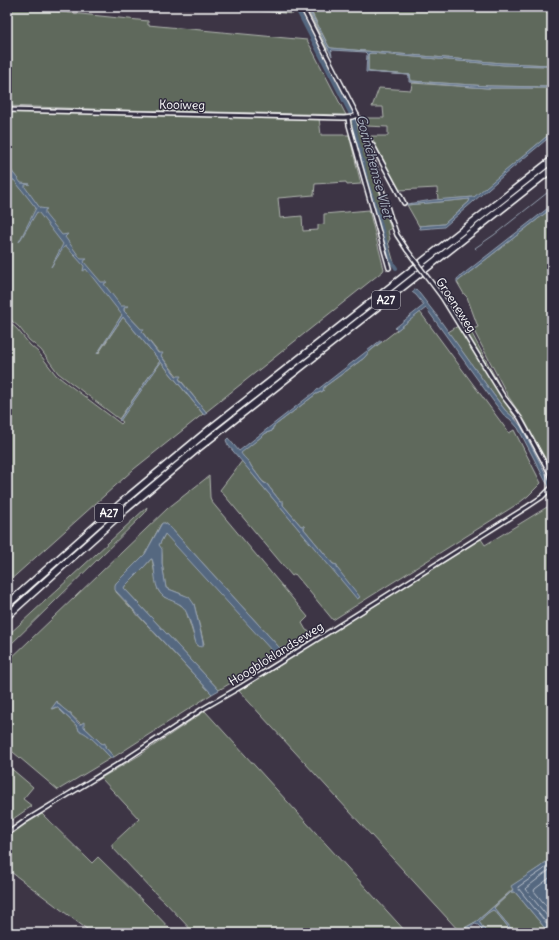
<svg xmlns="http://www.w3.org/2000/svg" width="559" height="940" font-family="Delius,sans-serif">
<rect width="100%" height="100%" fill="#3d3545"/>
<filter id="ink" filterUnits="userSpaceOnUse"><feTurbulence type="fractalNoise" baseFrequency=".025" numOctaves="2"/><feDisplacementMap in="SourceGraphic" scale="8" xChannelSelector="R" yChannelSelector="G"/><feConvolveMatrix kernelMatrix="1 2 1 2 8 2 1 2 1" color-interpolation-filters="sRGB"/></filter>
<g filter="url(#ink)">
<!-- green -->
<g fill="#5f695c" stroke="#afb4ae">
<path d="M7,7H52V11L148,21V25L307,40L346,115L119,110L7,106Z"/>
<path d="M225,7H290L293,14Z"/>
<path d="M306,7H552V65L502,63L331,48L329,47L309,7H308L329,49H327Z"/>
<path d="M371,53L504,65L552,66V87L488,86L411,81L410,75L370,72L368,71V54Z"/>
<path d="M412,83L487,88H552V132L476,196L474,197L438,200L437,188L399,190L371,136H388V127L366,126L362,118H384L383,107H372L379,88L411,90Z"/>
<path d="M7,111L319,118L321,135H349L361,184L347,185L346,182L315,184L314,195L278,198L280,218L302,216L303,231L318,230V225L324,224V214L369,210L384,269L383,271L206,412L142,332L141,329L124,311V308H120L123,313L98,354L123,317L160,361L119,419L58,373L41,350L29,340L19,327L13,322L7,315Z"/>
<path d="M356,118L362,131L391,229L388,230L390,239L388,242L394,263L389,266L350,125L351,119Z"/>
<path d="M470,199L469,202L444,224L419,226L407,205Z"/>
<path d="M552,208V472L526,423L508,396L473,329L478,327L467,297L464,294L457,282Z"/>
<path d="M420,312L509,433L514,430L541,483L528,496L519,503L333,620L295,574L292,576L220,490L242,461L259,482L357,598H359L337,568V565L333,564L304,529V526H301L283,505V502L280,501L269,487L268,485L262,481L251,466C250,462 243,457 240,453L266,433L272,431L273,427L316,394L323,391L324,387L364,358L369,352Z"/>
<path d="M7,320L17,329L30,345L38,352L56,375L121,424L123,422L120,420L161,362L203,414L134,469L7,583Z"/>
<path d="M458,326L517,421L505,410L493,394L448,332Z"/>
<path d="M470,330L502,390L466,332Z"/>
<path d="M209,476L210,497L211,501L308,617L302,623L306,630L312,633L286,649L285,648H280L278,646L169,526L165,523L161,524L145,554L116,583V592L212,694L114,757L105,747V744H103L101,743L84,727L83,723L81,724L71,715V713H69C65,710 59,706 57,701L52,709L57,707L59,709L78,727L79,730C88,732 104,751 111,758L58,790L7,747V662L168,508Z"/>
<path d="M552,504V857L540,867L512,886L513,889L477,921L459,931L239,691L481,539L485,545Z"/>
<path d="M147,507L145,513L7,648V636Z"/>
<path d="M165,534H166L275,652L286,650L219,690L124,588L125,586L144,567L151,559H152L158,590L164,597L176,602L185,608L197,646L204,644L194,604L184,595L166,588C165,580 163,572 162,564C162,558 163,551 159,545Z"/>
<path d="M205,711L407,933H194L165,902L152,890L112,847V844L139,819L101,778L140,755Z"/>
<path d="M7,765L33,787L23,799L32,806L7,823Z"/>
<path d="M42,814L92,863L98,857L152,910L174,933H92L7,869V837L22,826Z"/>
<path d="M511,892H515L549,933H515L494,908Z"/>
<path d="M493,910L496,912L513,933H487L479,922C482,918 488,912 493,910Z"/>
</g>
<!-- water -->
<g fill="#546780" stroke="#98a4b3">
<path d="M307,7H308L329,47L331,48L502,63L552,65V66L504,65L371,53L368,54V71L370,72L410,75L411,81L488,86L552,87V88H487L409,82V75L366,72L367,54L365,52L332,50L331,51L332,56Z"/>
<path d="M552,132V135L511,169L444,227L420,229L419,226L444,224L469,202L470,199L407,205V204L433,200L474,197Z"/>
<path d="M7,165L21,183L30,184L25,185V187L40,208L47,209L45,210V214L62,235L68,234L65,237L81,259H87L85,260L84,262L101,282H107L104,284L121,306H128L124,308V311L141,329H144L142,332L158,353H163L161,356L176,376H181L179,379L207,413L204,415L161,362L120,421L119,420L160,361L123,317L97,354L122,315L86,269L83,271L84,266L66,246L64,247L51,267L63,244L39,213L37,212L19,242L36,208L14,180H11L7,188V185L11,177L7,171Z"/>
<path d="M552,205V208L457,282V279Z"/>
<path d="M416,289L437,316L493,394L505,410L514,418L521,426L550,482L551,486L550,487L546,482L518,428L510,419L504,415L496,405L426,308L397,330L395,328L424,305L416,295L412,292Z"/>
<path d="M381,340L382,341L369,352L364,358L324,387L323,391L316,394L273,427L272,431L266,433L241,453C243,457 250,462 251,466L262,481L264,483L267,484L269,487L280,501H283V505L301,526H304V529L333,564L337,565V568L360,597L357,599L259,482L228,445L226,440L228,438L239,451Z"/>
<path d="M162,523H165L169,526L278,646L280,648H285L286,650L275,652H273L165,534L159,545L162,549V563L166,588L189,597L194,604L203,642V646C200,648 198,646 196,643C193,634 189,611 181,605C175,601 164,599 160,593C153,583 156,569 152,559H151L144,567L125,586L124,588L219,690L212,694L115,590V585L116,583L145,554Z"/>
<path d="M57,701L58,704L69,713H71V715L79,724H81L84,722V727L101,743L103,744L105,743V747L114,757L111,758C104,751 88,732 79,731L78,727L59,709L56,707L51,709Z"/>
<path d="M552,857V933H549L515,892H511L495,906L494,908L515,933H513L496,912L493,910C488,912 482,918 479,922L487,933H486L478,925L475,924L463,933H457L477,921L513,890L511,886L540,867Z"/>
</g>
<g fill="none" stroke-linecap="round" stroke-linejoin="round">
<!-- shore -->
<g stroke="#bbc2cc" stroke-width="1">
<path d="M552,862L543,870L518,887V888L552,930"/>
<path d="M552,868L526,888L525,889L552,922"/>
<path d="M552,876L535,889L534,891L552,913"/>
</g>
<!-- stream -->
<path stroke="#98a4b3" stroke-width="1" d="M476,249L475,248L494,235L552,189"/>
<!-- canal -->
<path stroke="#546780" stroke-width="4" d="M296,7L354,120L356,135L368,185L379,218L390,259L396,268"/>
<defs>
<g id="minor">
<path d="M302,7L357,115L366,139L391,219L397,235L407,250"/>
<path d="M7,110L344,118L352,117L357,115"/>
<path d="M348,118L349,125L389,268"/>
<path d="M367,139L373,146L404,203"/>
<path d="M442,297L503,396L520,418L550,473L552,479"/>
<path d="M7,834L25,821L128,758L204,708L242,686L332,630L527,507L542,497L552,487"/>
</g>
<g id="motorway">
<path d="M7,605L127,498L210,429L552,160"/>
<path d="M7,616L126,509L197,449L552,169"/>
</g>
</defs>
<!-- minor casing -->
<use href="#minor" stroke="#fff" stroke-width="6"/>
<!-- motorway casing -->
<use href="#motorway" stroke="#fff" stroke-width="9"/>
<!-- minor -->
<use href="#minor" stroke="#2f2a3d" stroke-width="3"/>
<!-- motorway -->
<use href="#motorway" stroke="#2f2a3d" stroke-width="6"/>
<defs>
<path id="minor-bridge" d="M407,250L442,297"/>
</defs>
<!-- minor-bridge casing -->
<use href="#minor-bridge" stroke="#fff" stroke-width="6" stroke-linecap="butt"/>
<!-- minor-bridge -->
<use href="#minor-bridge" stroke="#2f2a3d" stroke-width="3"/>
</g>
</g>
<g text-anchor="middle" stroke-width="3" stroke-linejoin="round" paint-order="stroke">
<!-- shield labels -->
<g fill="#2f2a3d" stroke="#c1bfc5" stroke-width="1">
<rect x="372" y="291" width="28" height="18" rx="3"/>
<rect x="95" y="504" width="28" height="18" rx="3"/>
</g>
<g font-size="11" font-weight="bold" fill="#fff">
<text x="386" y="304">A27</text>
<text x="109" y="517">A27</text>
</g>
<!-- street labels -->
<g font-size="12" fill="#fff" stroke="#2f2a3d">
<text transform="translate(182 105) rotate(1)" y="4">Kooiweg</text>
<text transform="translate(456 305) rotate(57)" y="4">Groeneweg</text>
<text transform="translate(276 654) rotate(-32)" y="4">Hoogbloklandseweg</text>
</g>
<!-- water labels -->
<g font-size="13" font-style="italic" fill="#aab3c0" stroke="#2f2a3d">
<text transform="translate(375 166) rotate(75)" y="5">Gorinchemse Vliet</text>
</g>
</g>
<!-- margin -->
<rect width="559" height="940" fill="none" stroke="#2f2a3d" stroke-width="24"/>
<rect x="12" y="12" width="535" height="916" fill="none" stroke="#fff" stroke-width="1.5" filter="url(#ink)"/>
</svg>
